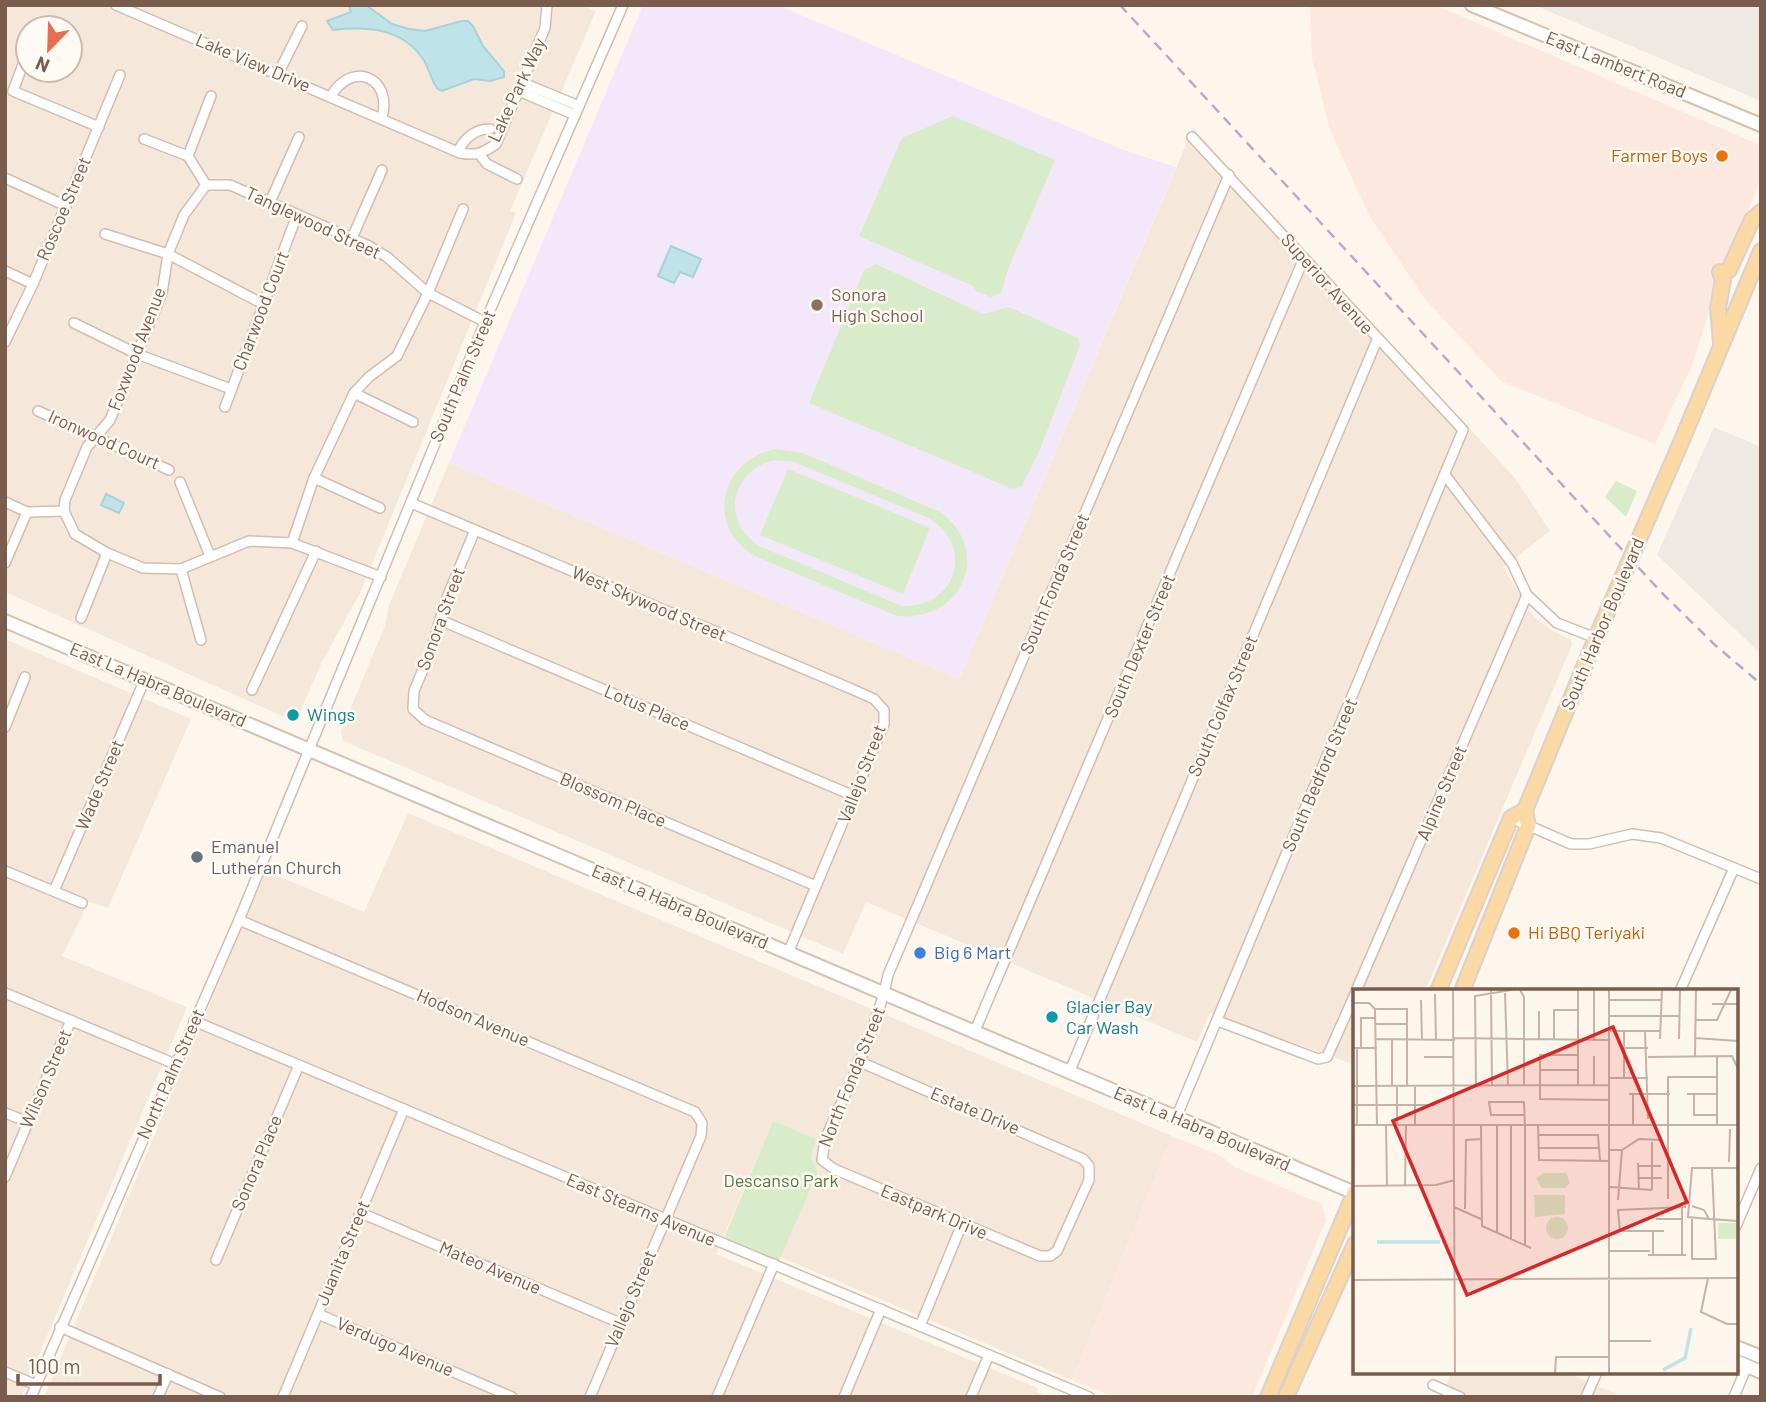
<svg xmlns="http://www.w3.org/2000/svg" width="1766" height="1402" font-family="Barlow,sans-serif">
<rect width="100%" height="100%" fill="#fdf6ec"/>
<!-- residential -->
<g fill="#f5e8da" fill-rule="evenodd">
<path d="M5,5H582L596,11L510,211L516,213L360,593L322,662L300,712L289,719L5,592ZM28,28H70V70H28Z"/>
<path d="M1193,128L1515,478L1550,531L1503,567L1534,617L1551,630L1571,640L1572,645L1425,991H1355V1065L1210,1013L1197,1042L866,902L843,954L343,741L341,731L385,626L389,605L449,463L959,679Z"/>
<path d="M5,639L191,719L108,908L89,902L62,956L187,1007L21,1397H5Z"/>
<path d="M408,813L1172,1136L1072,1380L780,1257L818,1172L811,1158L816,1139L773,1121L716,1254L1038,1388L1037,1392L1048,1397H44L266,871L364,912Z"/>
<path d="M1452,1372H1565L1623,1397H1441Z"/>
</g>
<!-- commercial -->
<g fill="#fde8e0">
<path d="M1310,5H1435L1760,145L1761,179L1717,286L1693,363L1655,444L1501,381L1425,299L1369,215L1330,130L1312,57Z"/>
<path d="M1172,1136L1221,1156L1235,1167L1322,1204L1326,1220L1252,1397H1114L1072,1380Z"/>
</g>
<!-- industrial -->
<g fill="#efe9e4">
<path d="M1534,5H1761V101Z"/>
<path d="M1714,427L1761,447V654L1657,555Z"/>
</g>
<!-- education -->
<path fill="#f3e8fa" d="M643,5H777L1124,150L1176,167L959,679L449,463Z"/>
<!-- green -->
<g fill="#d8ecc9" fill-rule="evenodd">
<path d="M953,116L1055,160L1008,269L1001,293L990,297L976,291L973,286L859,236L902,138Z"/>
<path d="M876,264L983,314L1009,307L1078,338L1080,345L1041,447L1022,486L1013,489L809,403L864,270Z"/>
<path d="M776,449L803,453L940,512C994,551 962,623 897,616L759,558C704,531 718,460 776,449ZM774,460L794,462L926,517C976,543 958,608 902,606L759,546C721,520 730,472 774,460Z"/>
<path d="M788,469L930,528L903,594L760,535Z"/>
<path d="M1616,481L1637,491L1626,517L1605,497Z"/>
<path d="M773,1121L816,1139L811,1158L818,1172L779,1261L724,1238Z"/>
</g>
<!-- water -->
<g fill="#bfe3e8" stroke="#a5d3da" stroke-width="2">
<path d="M349,5H366L392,24L409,29L425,31L462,21H468L473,26L483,46L504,71V77L490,81L474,79L442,91L438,89C431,82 430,69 423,59C402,28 367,26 333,30L327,21L351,12Z"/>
<path d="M671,246L701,259L693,277L680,272L674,283L658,276Z"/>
<path d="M106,494L124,503L119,513L101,505Z"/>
</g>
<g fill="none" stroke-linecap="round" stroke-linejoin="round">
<defs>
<g id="minor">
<path d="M116,5L460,153C476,156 483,153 496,144L545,28L547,5"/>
<path d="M28,51L13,91L99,127"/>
<path d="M278,74L302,26"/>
<path d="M523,83L579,106"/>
<path d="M519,91L575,115"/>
<path d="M331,96C352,60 393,77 382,118"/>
<path d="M144,139L188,156"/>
<path d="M458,151C465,138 474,129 490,129"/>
<path d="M480,155L487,164L517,179"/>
<path d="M5,178L66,206"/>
<path d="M206,185H230L367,245L387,257L428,293L485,322"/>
<path d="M206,185L188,156L211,96"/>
<path d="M270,202L299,137"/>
<path d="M105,234L168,254L263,304"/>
<path d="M352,238L382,170"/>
<path d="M5,271L33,284"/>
<path d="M74,323L137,354L231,389"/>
<path d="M5,342L33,284L120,75"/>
<path d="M354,393L413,422"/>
<path d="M225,407L297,215"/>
<path d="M38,411L169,470"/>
<path d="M1445,475L1512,563L1527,595L1557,623L1596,638"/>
<path d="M314,478L380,508"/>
<path d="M180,482L210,556"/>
<path d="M5,502L27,512L64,511"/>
<path d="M411,503L854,690L874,699L884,710V724L788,953"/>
<path d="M64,511L65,500L87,447L110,420L162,293L168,254L184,215L206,185"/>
<path d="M64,511L75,534L107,553L143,568L181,569L249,541L292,543L381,577"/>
<path d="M475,530L446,600L431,650L414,691L413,709L425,720L816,886"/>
<path d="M292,543L314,478L354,393L369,377L397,356L428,293L463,209"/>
<path d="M5,563L27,512"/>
<path d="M181,569L201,640"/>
<path d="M81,618L107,553"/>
<path d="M440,620L854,796"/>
<path d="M252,690L316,551"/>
<path d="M5,727L25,677"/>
<path d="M1511,818L1571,844H1589L1632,834L1661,838L1761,879"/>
<path d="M5,871L82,903"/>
<path d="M54,891L145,679"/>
<path d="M239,920L695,1112L702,1123L701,1136L590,1397"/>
<path d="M1356,991L1527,595"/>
<path d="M1680,991L1734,868"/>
<path d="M5,993L175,1064"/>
<path d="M194,1021L1089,1397"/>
<path d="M1218,1021L1318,1059L1327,1057L1355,994"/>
<path d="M974,1033L1304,258"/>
<path d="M858,1061L1083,1159L1089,1166V1180L1057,1251L1050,1256H1040L834,1169L822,1160L825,1140C848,1086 876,1033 888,975L1229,175"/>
<path d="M1069,1073L1377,340"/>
<path d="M5,1113L28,1122"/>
<path d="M1176,1118L1463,430L1192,137"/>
<path d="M5,1177L71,1020"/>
<path d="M361,1213L620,1323"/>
<path d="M1736,1226L1761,1168"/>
<path d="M216,1260L299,1065"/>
<path d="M318,1314L512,1397"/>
<path d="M920,1326L962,1224"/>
<path d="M60,1327L220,1397"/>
<path d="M5,1372L36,1385"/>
<path d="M1433,1385L1460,1397"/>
<path d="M31,1397L239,920L485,322L623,5"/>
<path d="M158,1397L168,1374"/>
<path d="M283,1397L404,1109"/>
<path d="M717,1397L774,1264"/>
<path d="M844,1397L881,1309"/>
<path d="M971,1397L989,1355"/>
<path d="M1586,1397L1597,1372"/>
<path d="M1734,1397L1747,1366"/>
</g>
<g id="secondary">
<path d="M1472,5L1761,125"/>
<path d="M5,621L1355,1193"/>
<path d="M1736,1347L1761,1357"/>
<path d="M1736,1361L1761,1372"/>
</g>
<g id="primary">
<path d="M1729,270L1752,220L1761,212"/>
<path d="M1720,272L1723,280L1718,308L1721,343"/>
<path d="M1438,991L1511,818L1525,810L1596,638L1682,440L1761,251"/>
<path d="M1462,991L1528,826L1525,810"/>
<path d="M1268,1397L1355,1192"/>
<path d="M1286,1397L1355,1244"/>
</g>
</defs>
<!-- minor casing -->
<use href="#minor" stroke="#d1beb0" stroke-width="12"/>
<!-- secondary casing -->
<use href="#secondary" stroke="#d6c0b0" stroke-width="16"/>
<!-- primary casing -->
<use href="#primary" stroke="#dad1cd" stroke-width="18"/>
<!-- minor -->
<use href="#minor" stroke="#fff" stroke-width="9"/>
<!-- secondary -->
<use href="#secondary" stroke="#fff" stroke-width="12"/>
<!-- primary -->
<use href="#primary" stroke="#fbd9a5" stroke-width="14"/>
<!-- rail -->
<path stroke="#b9a8c9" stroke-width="2.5" stroke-dasharray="10 7" stroke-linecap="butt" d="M1120,5L1662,593L1715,645L1761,684"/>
</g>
<!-- markers -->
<g fill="#e8710a" stroke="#fffaf3" stroke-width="2.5">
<circle cx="1722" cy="156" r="7"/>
<circle cx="1514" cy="933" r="7"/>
</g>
<circle fill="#8d6e63" stroke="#fffaf3" stroke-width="2.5" cx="817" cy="305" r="7"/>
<g fill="#0f9aa8" stroke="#fffaf3" stroke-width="2.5">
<circle cx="293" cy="715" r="7"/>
<circle cx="1052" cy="1017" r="7"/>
</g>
<circle fill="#6b7280" stroke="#fffaf3" stroke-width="2.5" cx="197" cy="857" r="7"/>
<circle fill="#3f7fe0" stroke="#fffaf3" stroke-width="2.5" cx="920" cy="953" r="7"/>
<g text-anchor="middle" stroke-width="5" stroke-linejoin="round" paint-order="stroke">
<!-- street labels -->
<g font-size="18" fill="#7a5c4d" stroke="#fffaf3">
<text transform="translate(253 63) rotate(23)" y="6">Lake View Drive</text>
<text transform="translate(1616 65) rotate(22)" y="6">East Lambert Road</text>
<text transform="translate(517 90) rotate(-65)" y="6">Lake Park Way</text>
<text transform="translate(64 209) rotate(-67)" y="6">Roscoe Street</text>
<text transform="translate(313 223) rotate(25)" y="6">Tanglewood Street</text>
<text transform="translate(1327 284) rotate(48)" y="6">Superior Avenue</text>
<text transform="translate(261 311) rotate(-69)" y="6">Charwood Court</text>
<text transform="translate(137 349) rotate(-69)" y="6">Foxwood Avenue</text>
<text transform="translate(463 376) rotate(-67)" y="6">South Palm Street</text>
<text transform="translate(104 440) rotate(24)" y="6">Ironwood Court</text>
<text transform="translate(1055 584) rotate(-67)" y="6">South Fonda Street</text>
<text transform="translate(649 604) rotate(23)" y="6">West Skywood Street</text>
<text transform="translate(441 619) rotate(-70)" y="6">Sonora Street</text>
<text transform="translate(1603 624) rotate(-67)" y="6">South Harbor Boulevard</text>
<text transform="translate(1140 646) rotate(-67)" y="6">South Dexter Street</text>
<text transform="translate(158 685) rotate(23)" y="6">East La Habra Boulevard</text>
<text transform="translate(1223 706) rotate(-67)" y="6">South Colfax Street</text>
<text transform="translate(647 708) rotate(23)" y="6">Lotus Place</text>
<text transform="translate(862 774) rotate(-69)" y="6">Vallejo Street</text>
<text transform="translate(1320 775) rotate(-67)" y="6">South Bedford Street</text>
<text transform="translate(100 785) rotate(-67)" y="6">Wade Street</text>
<text transform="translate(1442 793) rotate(-67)" y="6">Alpine Street</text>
<text transform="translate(613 800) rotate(23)" y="6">Blossom Place</text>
<text transform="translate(680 907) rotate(23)" y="6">East La Habra Boulevard</text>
<text transform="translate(473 1018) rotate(23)" y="6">Hodson Avenue</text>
<text transform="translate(171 1074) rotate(-66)" y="6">North Palm Street</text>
<text transform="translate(852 1077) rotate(-68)" y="6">North Fonda Street</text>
<text transform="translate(46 1079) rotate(-67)" y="6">Wilson Street</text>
<text transform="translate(975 1111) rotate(23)" y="6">Estate Drive</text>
<text transform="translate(1202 1129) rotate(23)" y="6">East La Habra Boulevard</text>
<text transform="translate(257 1163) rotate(-67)" y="6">Sonora Place</text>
<text transform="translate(641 1210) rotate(23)" y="6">East Stearns Avenue</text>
<text transform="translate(934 1212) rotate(23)" y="6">Eastpark Drive</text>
<text transform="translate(343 1253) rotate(-67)" y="6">Juanita Street</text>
<text transform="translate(490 1268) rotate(23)" y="6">Mateo Avenue</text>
<text transform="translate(631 1299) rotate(-67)" y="6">Vallejo Street</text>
<text transform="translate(395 1347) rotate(23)" y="6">Verdugo Avenue</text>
</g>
<!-- food labels -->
<g font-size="18" fill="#c56008" stroke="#fffaf3" text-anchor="end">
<text x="1708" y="162">Farmer Boys</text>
<text x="1528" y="939" text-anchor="start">Hi BBQ Teriyaki</text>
</g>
<!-- education labels -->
<g font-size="18" fill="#785e54" stroke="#fffaf3" text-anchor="start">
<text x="831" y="301">Sonora<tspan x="831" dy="21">High School</tspan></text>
</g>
<!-- culture labels -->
<g font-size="18" fill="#0d838f" stroke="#fffaf3" text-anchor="start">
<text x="307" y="721">Wings</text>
<text x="1066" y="1013">Glacier Bay<tspan x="1066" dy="21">Car Wash</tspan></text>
</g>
<!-- worship labels -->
<g font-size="18" fill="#5b616d" stroke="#fffaf3" text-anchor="start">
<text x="211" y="853">Emanuel<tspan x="211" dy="21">Lutheran Church</tspan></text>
</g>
<!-- shop labels -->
<g font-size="18" fill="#366cbe" stroke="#fffaf3" text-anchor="start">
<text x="934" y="959">Big 6 Mart</text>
</g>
<!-- park labels -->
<g font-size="18" fill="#537a41" stroke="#fffaf3">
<text x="781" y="1187">Descanso Park</text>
</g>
</g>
<!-- overview -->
<g transform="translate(1353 989)">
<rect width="385" height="385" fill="#fdf6ec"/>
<path d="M190,184H213L217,194L212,199H189L183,190ZM181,206H212V225L182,228ZM193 239a11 11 0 1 1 22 0a11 11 0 1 1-22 0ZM365,234H385V250H365Z" fill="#d8ecc9"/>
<path fill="none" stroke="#bfe3e8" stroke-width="3.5" d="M24,253H87M310,381L332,369L338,339"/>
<path fill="none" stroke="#c5b3a7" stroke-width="2" d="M100,1L102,384M138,1L139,96M167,1L171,8V96M225,1V96M152,4L155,96M82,5L83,51M68,11L69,51M256,11H308M0,14H16L22,20M359,15H385M22,20L24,136M22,20H54V96M186,22V50M256,27H326M342,31H364L378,1M23,35H54M256,42H308M271,42V89M292,42L295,130M100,49L256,51M342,49L385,52M23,50L102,51M201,50V21H225M241,50V1M307,50L309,1M326,50L327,1M0,59H24M4,59V136M8,59V29H23M271,59H295M225,66H187V110L256,111M342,67L343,1M364,67V136M71,68H100M295,68L379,67L385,80M187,81H225M256,89H295M123,96L122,7L158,1M241,96V67M0,97L256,96M39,97V51M44,97V135M62,97V136M276,105H317M334,105H364M341,105V126H364M0,116H82M171,126H138L136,113H171L172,138V256M0,136H385M33,136L34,197M128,136L129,237L178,259M144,136V243M185,136L186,171L256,172M280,136V105M185,146H245L247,172M185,159H246M256,161H269L286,150L309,151M376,173L377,140M285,174L286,202M285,177H308M285,189H309M0,197L83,196L102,191M52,197L53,136M257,198L299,201M299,201V153M315,210V88H364M265,211L269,161M339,217L351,221L356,230L385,232M101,218L128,230M112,220L113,151L128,150M303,230H328M339,230V270H363L359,179M356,230L335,228L339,179H385M300,242V266M311,242H267L265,221L333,218M158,250V136M256,262H297M295,266H333M329,266V218M355,289L348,323L374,335H385M0,291L385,289M256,352H298M202,384L203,368H256M256,384V1"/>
<path fill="#d62828" fill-opacity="0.15" stroke="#d62828" stroke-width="3.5" d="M260,38L334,213L114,306L40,132Z"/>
<rect width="385" height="385" fill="none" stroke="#7a5c4d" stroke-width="3.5"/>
</g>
<!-- border -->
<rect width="1766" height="1402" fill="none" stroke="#7a5c4d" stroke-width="14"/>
<!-- north arrow -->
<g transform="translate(49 49) rotate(203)"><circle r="33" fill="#fffaf3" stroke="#cabbb1" stroke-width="2"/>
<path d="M0-5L12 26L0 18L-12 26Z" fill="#e76f51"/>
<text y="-10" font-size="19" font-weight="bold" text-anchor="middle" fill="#7a5c4d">N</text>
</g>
<!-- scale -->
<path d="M18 1374v10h142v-10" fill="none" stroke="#7a5c4d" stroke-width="3.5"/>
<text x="28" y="1374" font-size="21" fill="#7a5c4d" stroke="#fffaf3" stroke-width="5" paint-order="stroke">100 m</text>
</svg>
